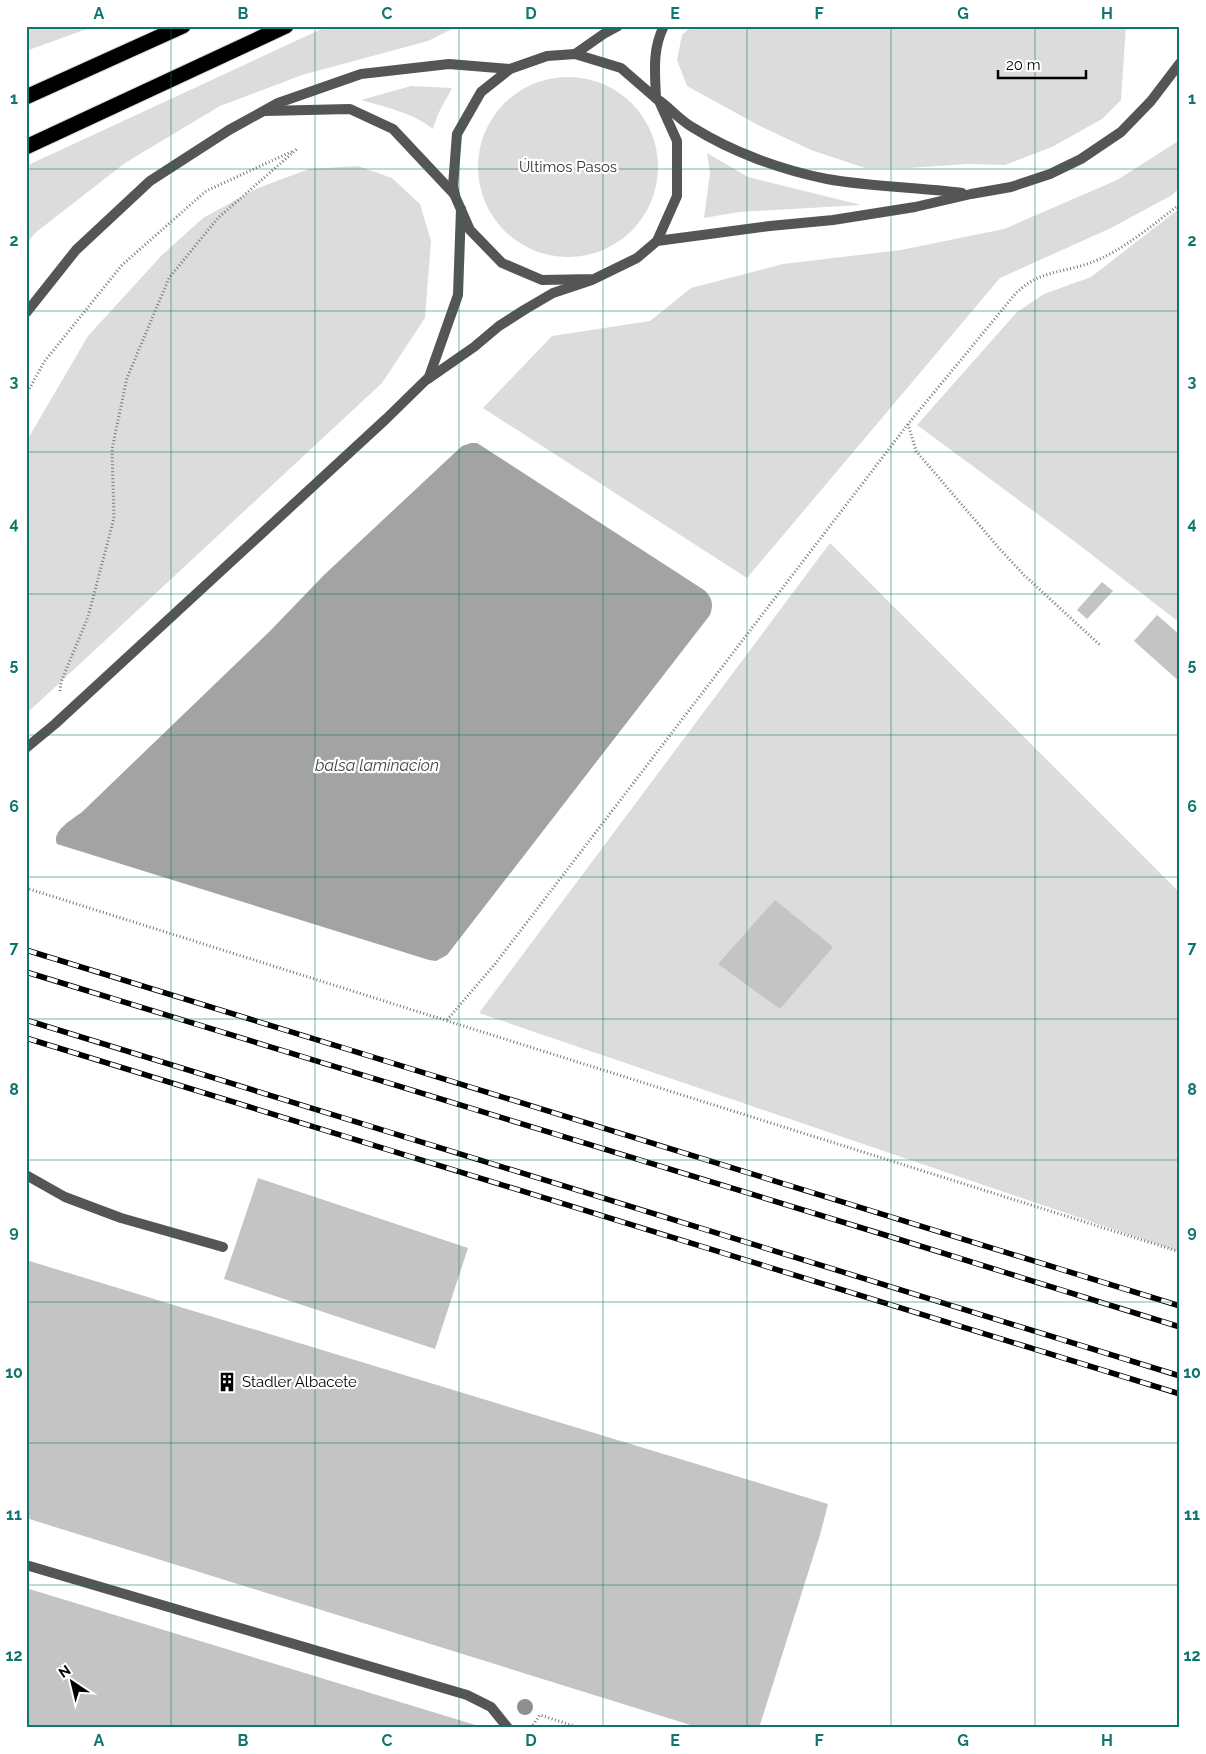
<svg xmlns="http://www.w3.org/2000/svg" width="1206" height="1754" font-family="Raleway,sans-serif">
<rect width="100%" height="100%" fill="#fff"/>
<!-- green -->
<g fill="#dcdcdc">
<path d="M26,26H95L26,51Z"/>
<path d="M328,26H458L428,41L302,75L220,106L125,163L35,233L26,245V166Z"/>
<path d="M692,26H1126L1121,100L1102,119L1052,147L1005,165L967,164L907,168H865L811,150L758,125L687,86L677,60L682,35Z"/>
<circle cx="568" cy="167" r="90"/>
<path d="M411,86L452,88L438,114L433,129C414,113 385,107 361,100Z"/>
<path d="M1180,140V188L1172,195L1111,228L1000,278L747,578L483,408L552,336L650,321L691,288L783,264L901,250L1004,229L1117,180Z"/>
<path d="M707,153L748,177L861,205L739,212L704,218L710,173Z"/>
<path d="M358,166L392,178L420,204L431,241L425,318L382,383L26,714V442L88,336L162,255L203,218L258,188L309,169Z"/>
<path d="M1180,208V623L1074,541L917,425L1017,312L1044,294L1091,277Z"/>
<path d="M830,543L1180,893V1252L479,1013Z"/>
</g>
<!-- water -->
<path fill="#a3a3a3" d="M471,443H477L704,590C712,597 714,604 710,615L447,955L436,961L429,960L57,844C51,831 73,819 82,812L270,631L324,575L462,446Z"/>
<!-- building -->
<g fill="#c4c4c4">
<path d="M1102,582L1113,591L1087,619L1077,610Z"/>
<path d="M1157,615L1180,635V682L1134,641Z"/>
<path d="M775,900L833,947L780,1009L718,964Z"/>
<path d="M258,1178L468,1248L435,1349L224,1279Z"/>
<path d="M26,1260L828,1504L820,1535L759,1728H700L26,1518Z"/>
<path d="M26,1588L482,1727L481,1728H26Z"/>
</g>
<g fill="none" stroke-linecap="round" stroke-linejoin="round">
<defs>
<g id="motorway">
<path d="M26,97L183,26"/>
<path d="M26,147L286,26"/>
</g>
</defs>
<!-- motorway casing -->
<use href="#motorway" stroke="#dbdbdb" stroke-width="17"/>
<!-- path -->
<g stroke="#777" stroke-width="3" stroke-dasharray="1 2.5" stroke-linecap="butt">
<path d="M26,395L44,362L122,265L206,191L293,151"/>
<path d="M908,424L916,451L998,547L1024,575L1101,646"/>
<path d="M60,691L61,682L88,617L114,518L112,449L127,378L169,278L218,218L297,149"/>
<path d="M26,888L1180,1252"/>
<path d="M447,1020L495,964L908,424L1016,293C1021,289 1026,284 1032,281C1050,271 1071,270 1090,263C1121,252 1154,224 1180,204"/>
<path d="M531,1728L540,1715L580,1728"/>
</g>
<!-- service -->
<g stroke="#555" stroke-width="10">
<path d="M575,54L605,33L618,26"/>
<path d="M656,98C655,73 652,49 664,26"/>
<path d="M428,379L474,347L499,326L524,310L553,293L592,280"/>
<path d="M26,748L55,724L386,419L429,377L458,295L461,209"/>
<path d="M26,1175L65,1197L121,1218L223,1247"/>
<path d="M26,1565L467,1695L491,1707L508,1728"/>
</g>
<!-- minor -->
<g stroke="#555" stroke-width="10">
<path d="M660,101C671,109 680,120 692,127C732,152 781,170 827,179C871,187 917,187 962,193"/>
<path d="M265,111L350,109L393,129L455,195"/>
<path d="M657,241L677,196V141L659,101L621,68L575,54L547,56L510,69L481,92L457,134L453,186L455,196L470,230L502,263L542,280L594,279L637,258L657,241L770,226L833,220L915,207L971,194L1011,187L1050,174L1081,159L1121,132L1151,101L1180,63"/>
<path d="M26,313L76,250L150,181L229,130L278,103L361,74L449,64L510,69"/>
</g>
<!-- motorway -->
<use href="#motorway" stroke="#000" stroke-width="15"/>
<defs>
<g id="rail">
<path d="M26,950L1180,1306"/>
<path d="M26,972L885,1235L1180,1327"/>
<path d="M26,1020L1180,1376"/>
<path d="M26,1038L1180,1394"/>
</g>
</defs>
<!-- rail casing -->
<use href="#rail" stroke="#000" stroke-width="5.5"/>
<!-- rail -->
<use href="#rail" stroke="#fff" stroke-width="4" stroke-dasharray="11" stroke-linecap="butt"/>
</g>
<!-- trees -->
<circle fill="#8f8f8f" cx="525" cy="1707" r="8"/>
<!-- grid -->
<path fill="none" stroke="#0f766e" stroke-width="1" stroke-opacity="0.55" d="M171,26V1728M315,26V1728M459,26V1728M603,26V1728M747,26V1728M891,26V1728M1035,26V1728M26,169H1180M26,311H1180M26,452H1180M26,594H1180M26,735H1180M26,877H1180M26,1019H1180M26,1160H1180M26,1302H1180M26,1443H1180M26,1585H1180"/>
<!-- icons -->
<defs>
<symbol id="building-bare" viewBox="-9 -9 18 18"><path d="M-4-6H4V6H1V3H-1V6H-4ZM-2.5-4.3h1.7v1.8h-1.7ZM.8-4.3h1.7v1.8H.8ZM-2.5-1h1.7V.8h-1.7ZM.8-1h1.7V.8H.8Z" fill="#000" stroke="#fff" stroke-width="2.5" paint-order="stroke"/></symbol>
</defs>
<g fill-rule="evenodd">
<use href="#building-bare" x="213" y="1368" width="28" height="28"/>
</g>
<g text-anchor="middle" stroke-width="4.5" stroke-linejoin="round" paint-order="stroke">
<!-- park labels -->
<g font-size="15" fill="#333" stroke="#fff">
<text x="568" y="172">Últimos Pasos</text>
</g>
<!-- poi labels -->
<g font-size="15" fill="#000" stroke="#fff" text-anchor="start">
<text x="242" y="1387">Stadler Albacete</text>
</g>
<!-- water labels -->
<g font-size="16" font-style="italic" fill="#444" stroke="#fff">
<text x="377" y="771">balsa laminacion</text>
</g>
</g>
<!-- border -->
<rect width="1206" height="1754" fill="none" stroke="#ffffff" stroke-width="55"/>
<!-- north arrow -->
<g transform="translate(72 1682) rotate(325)" stroke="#ffffff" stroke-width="4" paint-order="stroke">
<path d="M0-4L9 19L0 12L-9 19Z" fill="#000000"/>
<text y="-8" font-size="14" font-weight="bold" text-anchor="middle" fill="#000000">N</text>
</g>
<!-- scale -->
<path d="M998 70v8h88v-8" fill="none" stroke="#000000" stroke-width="2.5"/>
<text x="1006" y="70" font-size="15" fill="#000000" stroke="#ffffff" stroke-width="4" paint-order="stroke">20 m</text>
<rect x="28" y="28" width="1150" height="1698" fill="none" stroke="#0f766e" stroke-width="2"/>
<g font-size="16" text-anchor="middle" font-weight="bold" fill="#0f766e">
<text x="99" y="19">A</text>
<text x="243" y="19">B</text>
<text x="387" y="19">C</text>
<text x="531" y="19">D</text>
<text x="675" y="19">E</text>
<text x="819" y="19">F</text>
<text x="963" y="19">G</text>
<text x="1107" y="19">H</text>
<text x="14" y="104">1</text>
<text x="1192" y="104">1</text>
<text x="14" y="246">2</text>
<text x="1192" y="246">2</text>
<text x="14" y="387">3</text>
<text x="1192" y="387">3</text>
<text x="14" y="529">4</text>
<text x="1192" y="529">4</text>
<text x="14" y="670">5</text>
<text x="1192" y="670">5</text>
<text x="14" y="812">6</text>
<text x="1192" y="812">6</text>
<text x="14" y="953">7</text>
<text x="1192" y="953">7</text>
<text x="14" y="1095">8</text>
<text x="1192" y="1095">8</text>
<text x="14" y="1237">9</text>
<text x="1192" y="1237">9</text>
<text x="14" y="1378">10</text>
<text x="1192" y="1378">10</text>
<text x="14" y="1520">11</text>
<text x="1192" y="1520">11</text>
<text x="14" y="1661">12</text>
<text x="1192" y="1661">12</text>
<text x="99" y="1746">A</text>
<text x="243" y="1746">B</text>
<text x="387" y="1746">C</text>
<text x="531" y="1746">D</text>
<text x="675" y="1746">E</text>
<text x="819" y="1746">F</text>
<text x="963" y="1746">G</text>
<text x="1107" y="1746">H</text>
</g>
</svg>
